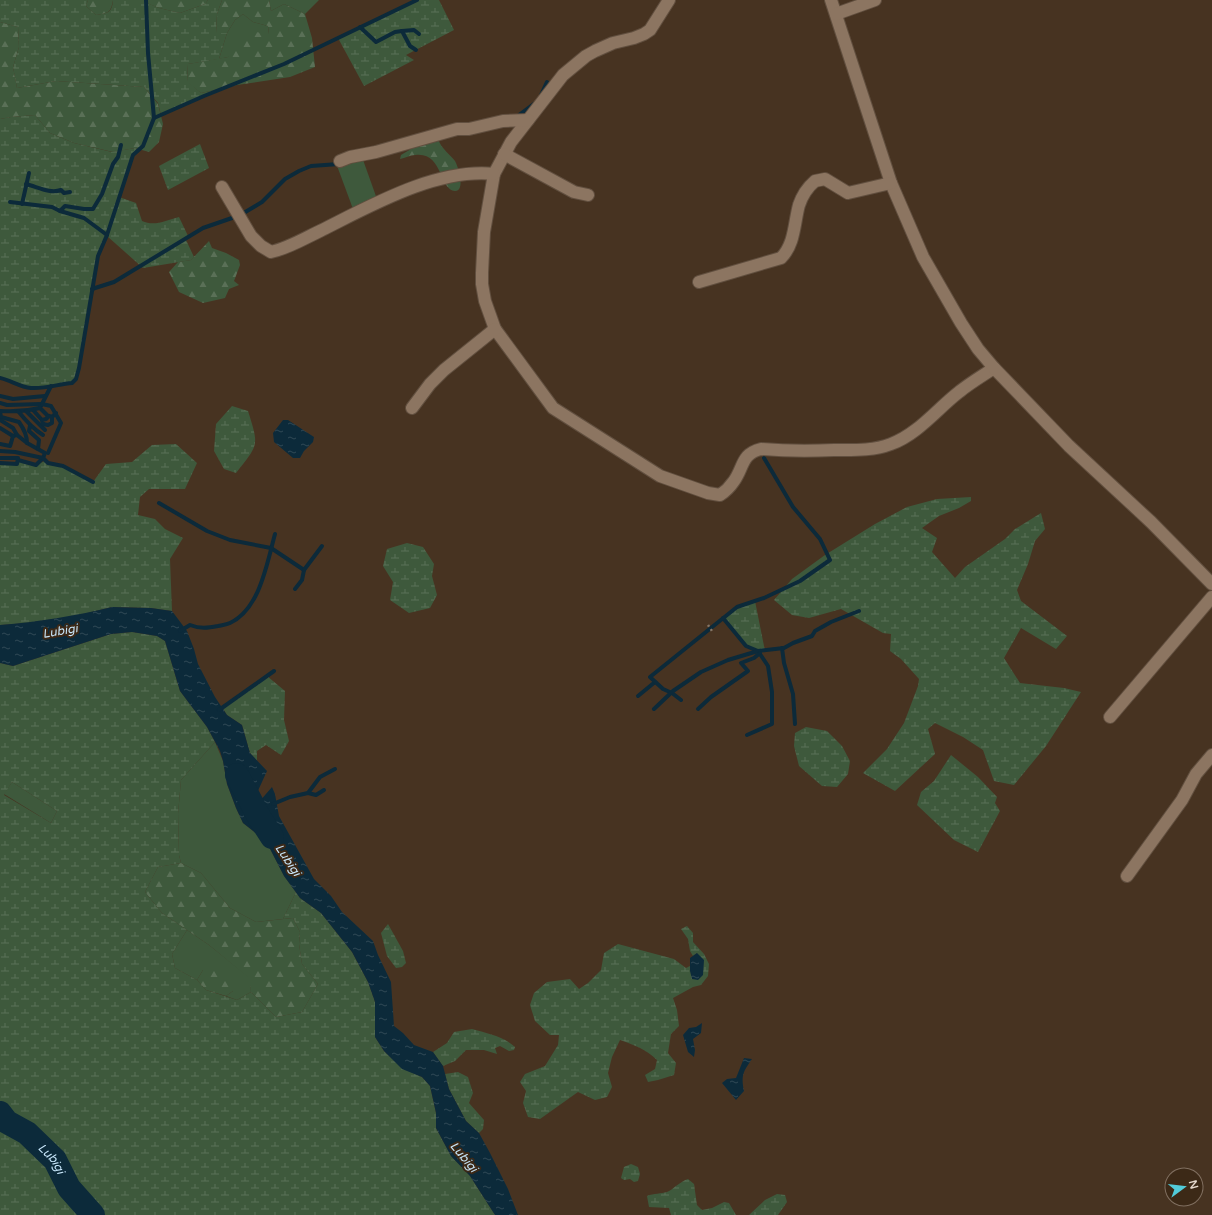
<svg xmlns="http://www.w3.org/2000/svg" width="1212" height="1215" font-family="'Varela Round',sans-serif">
<defs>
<pattern id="forest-firs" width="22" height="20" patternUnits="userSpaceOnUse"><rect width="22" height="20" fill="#3e593c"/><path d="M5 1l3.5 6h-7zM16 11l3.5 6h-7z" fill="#5a7057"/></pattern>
<pattern id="wetland-marsh" width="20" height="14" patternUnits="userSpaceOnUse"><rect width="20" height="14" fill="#3e593c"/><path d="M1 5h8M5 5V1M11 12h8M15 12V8" fill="none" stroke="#5a7057"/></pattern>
<pattern id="water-ripples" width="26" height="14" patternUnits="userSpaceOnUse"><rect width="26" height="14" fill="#0c2a3a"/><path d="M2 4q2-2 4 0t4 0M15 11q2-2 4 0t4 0" fill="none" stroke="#2f4855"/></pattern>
</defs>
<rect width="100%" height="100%" fill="#473321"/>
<!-- green -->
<g fill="#3e593c">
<path d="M269,0H319L305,14L284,4L271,11Z"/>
<path d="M243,14L253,22L268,26L269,34L228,57L219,59L227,33L235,20Z"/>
<path d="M362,157L377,199L353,209L336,163Z"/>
<path d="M215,742L223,761L227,784L236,808L243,823L266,841L284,876L296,892L283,919L256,922L230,908L201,873L181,863L179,855L178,814L181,780Z"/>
<path d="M12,782L57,811L51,823L4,794Z"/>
<path d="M187,930L209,945L250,978L251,992L237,1000L226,996L233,991L203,970L197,980L175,968L172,954Z"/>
</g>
<!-- forest -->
<g fill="url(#forest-firs)">
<path d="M88,0H113C111,13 108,13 96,15L86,6Z"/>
<path d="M146,0H208L205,4L180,13L159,8L144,2Z"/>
<path d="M222,0H269L271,11L284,4L305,14L312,38L315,67L290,77L237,85L201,93L187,82L188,64L228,57L235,42L256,32L269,34L268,26L253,22L243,14L235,20L227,33H216L217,14Z"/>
<path d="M0,22L18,27L19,47L13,67L17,88L56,81L144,87L158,104L163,124L159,142L149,152L135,148L113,152L74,143L50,133L35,115L11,117L0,119Z"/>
<path d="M435,133C438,139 440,145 444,149C447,153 452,157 455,161C458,166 466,191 455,191C439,190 443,151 415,155C410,155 405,158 400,159L401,155L411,149L420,141Z"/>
<path d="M209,241L212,248L226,253L239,260L240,265L234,281L239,285L229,289L225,298L203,303L179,292L169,272L178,262L191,260Z"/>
<path d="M181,863L201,873L230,908L256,922L293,918L300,932L299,944L302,964L318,984L302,1012L276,1017L251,992L249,978L209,945L162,913L145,892L158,867Z"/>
<path d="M219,969L232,981L233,991L226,996L206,990L197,980L203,970Z"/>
</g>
<!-- wetland -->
<g fill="url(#wetland-marsh)" fill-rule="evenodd">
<path d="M0,0H88L86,6L96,15C108,13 112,13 113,0H146L145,2L159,8L180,13L205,4L208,0H222L217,14L216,33H227L219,59L188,64L187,81L201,93L224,88L161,115L158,103L144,87L56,81L17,88L13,67L19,47L18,27L0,22Z"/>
<path d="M417,0H439L454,30L406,55L414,60L364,86L338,38Z"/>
<path d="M35,115L50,133L74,143L112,152L135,148L139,149L133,155L119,197L136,203L142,221C155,227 166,220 179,217L189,238L186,240L194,257L191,260L143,268L107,236L98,256L79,368L76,379L72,383C59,384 45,389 31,388C20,387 10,380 0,378V119L11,117Z"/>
<path d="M200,144L209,168L168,190L159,166Z"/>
<path d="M232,406L248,411C259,446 259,444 236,473L224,469L214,451L216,424Z"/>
<path d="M176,444L197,463L185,489H149L140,497L138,515L155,519L165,529L183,538L170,559L172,611L151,608L112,607L75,616L27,623L0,625V463L17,464L18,460L36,465L45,461L48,463L63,466L93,482L106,464L132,462L152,445Z"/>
<path d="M971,497V501L959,508L939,516L922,528L937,538L932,552L955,578L965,567L1005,539L1015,529L1041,513L1045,529L1035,541L1028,564L1017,590L1021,601L1067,636L1056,649L1021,628L1004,658L1020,683L1064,688L1081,692L1046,746L1014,785L994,781L983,750L963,737L935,723L928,729L935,754L895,791L863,773L887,749L904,723L918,686L919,679L901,659L890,651L891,634L883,633L841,609L809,618L792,615L774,600L792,579L825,555L875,524L907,507L937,499Z"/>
<path d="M407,543L423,547L434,564L432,576L437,595L430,608L409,613L390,600L393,582L383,566L387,549Z"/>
<path d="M755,601L765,651C746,653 734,631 723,618L737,607Z"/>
<path d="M132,632L157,636L165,641L180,691L207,727L215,742L181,780L178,814L179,855L181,863L158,867L145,892L162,913L187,930L172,954L175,968L197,980L206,990L237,1000L251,992L276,1017L302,1012L318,984L302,964L299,944L300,932L293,918L283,919L296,892L300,898L321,913L352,952L368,982L375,1002V1037L384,1051L402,1068L422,1077L430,1086L436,1113V1128L451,1156L470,1176L495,1215H0V663L13,666L111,634ZM12,782L57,811L51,823L4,795Z"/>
<path d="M267,676L285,691L284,720L289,741L281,755L266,745L257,751V761L250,753L242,725L227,715L222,707Z"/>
<path d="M806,727L827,731L842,746L850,761L848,774L837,787L822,786L799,766L794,746L795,733Z"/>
<path d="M951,755L978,777L997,797L995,803L1000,811L978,852L954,840L917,805L921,792L934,781Z"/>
<path d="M388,924L403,951L406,963L402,967L396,968L387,956L381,933Z"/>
<path d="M687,926L693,933V942L704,954L709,964L708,976L701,985L693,987L673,998L677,1010L679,1026L671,1034L668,1053L676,1063L674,1075L658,1080L648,1082L645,1075L655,1069L657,1060C646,1049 634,1045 620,1040L612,1057L608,1073L612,1087L607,1097L595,1100L578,1092L540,1119L528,1117L523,1103L526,1091L520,1082L525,1074L545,1066L558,1045L559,1035H550L535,1021L530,1005L534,993L547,982L570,979L579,989L588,983L601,970L604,953L618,944L674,959L686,968L690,966V971L697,953L693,956L690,951L688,939L681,929Z"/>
<path d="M472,1029C486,1033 503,1036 515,1047L514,1050L509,1051L500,1046L495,1048L497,1054L484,1050H466L455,1061L443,1066L433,1052L447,1043L454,1032Z"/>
<path d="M458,1072L468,1077L473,1093L469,1103L484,1120L483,1129L479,1133L466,1121L449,1089L445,1074Z"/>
<path d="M631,1164L638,1167L640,1174L638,1181L634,1182L630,1179L624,1180L621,1178L624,1167Z"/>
<path d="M688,1179L694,1184L697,1205L702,1210L712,1208L724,1202L729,1203L736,1215H671L669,1208L649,1207L647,1196C654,1193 661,1194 667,1192C674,1189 679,1182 688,1179Z"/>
<path d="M777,1194L785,1195L787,1202L778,1215H749L765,1200Z"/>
</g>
<!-- water -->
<g fill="url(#water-ripples)">
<path d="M283,420H288L314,437L313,442L304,451L300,458H293L274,442L273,433Z"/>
<path d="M112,607L151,608L172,611L187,631L194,649L198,664L215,697L227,715L242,725L250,753L267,771L251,806L252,810L272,787L275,794L279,816L314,879L331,896L342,912L373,941L378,955L391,982L394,1026L403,1033L414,1045L433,1052L443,1066L449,1089L466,1121L479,1133L490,1153L508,1189L518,1215H495L470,1176L451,1156L436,1128V1113L430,1086L422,1077L402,1069L384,1051L375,1037V1002L368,982L352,952L321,913L300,898L284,876L266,841L243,823L236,808L227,784L223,761L220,751L207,727L180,691L165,641L157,636L132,632L111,634L13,666L0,663V625C38,622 75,616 112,607Z"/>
<path d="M697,953L704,960L703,975L698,980L692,979L690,971V958Z"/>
<path d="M702,1023L701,1033L693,1039L695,1050L694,1057L688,1052L683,1035L689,1028L696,1027Z"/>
<path d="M744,1058L752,1059C743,1072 741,1075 744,1091L736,1100L722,1083L727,1079L736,1078Z"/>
</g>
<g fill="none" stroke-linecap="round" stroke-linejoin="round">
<!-- stream -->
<g stroke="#0c2a3a" stroke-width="4">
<path d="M360,27L376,42L395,32L402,31L410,46L416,50"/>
<path d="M402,31L414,30L419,34"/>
<path d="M541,95L547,82"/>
<path d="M519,115L535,103"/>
<path d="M154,118L204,96L284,64L417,0"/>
<path d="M26,184C38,187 50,194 61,190L64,193L70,192"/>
<path d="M10,202L52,207L60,211L84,218L107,235"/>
<path d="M22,204L29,173"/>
<path d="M60,211L65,206L84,209H93L102,194L113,164L118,157L121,145"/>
<path d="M242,214L262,202L285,179L299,171L311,166L339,164"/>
<path d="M92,289L114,282L203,228L232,218"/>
<path d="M0,378C10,380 20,387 31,388C45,389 59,384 72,383L76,379L79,368L98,256L107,235L133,155L143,146L154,118L148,53L146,0"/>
<path d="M0,396L13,399L45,396"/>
<path d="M0,403L7,405L42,404L40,408L47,415L52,417L56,413"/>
<path d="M33,410L42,420"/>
<path d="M0,411L1,417L19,422C24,429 27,436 27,443L45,453L43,458L36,465L18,460"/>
<path d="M0,411C14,412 27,411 40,408"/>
<path d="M18,411C26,421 33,429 43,435"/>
<path d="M26,411L45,430"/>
<path d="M49,416L46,419L42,420L43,424L48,425L52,423V417"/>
<path d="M0,420L13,428L17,435"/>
<path d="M30,426L29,431L39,440L38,449"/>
<path d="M0,428L13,436L17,435L27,443"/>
<path d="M0,444L10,446L11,443L13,436"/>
<path d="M0,451L15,452L43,458L48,463L63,466L93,482"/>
<path d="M48,453L61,423L51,406L42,404L51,386"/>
<path d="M0,458H18L17,464L0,463"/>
<path d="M159,503L207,531L230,540L271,548L304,570L302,580L295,589"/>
<path d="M304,570L322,546"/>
<path d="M723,618L746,646L758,651L768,666L772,692V724L747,735"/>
<path d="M180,631L190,625C200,629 208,628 218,626C222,625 226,625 230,623C260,609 267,563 275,534"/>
<path d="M782,648L784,663L793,694L795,724"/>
<path d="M638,696L655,682"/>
<path d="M681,700L672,693L663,689L650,677L737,607L764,598L800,581L830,560L820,539L793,507L764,458"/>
<path d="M654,709L673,691L701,672L728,660L758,651L784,648L793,643L812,636L815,631L831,622L859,611"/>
<path d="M698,709L711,697L748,671L741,663L754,658L760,653"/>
<path d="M219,710L274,671"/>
<path d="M308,793L316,795L324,790"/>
<path d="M273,804L290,797L308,793L320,777L335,769"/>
</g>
<!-- river -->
<g stroke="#0c2a3a" stroke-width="24">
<path d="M237,775L259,817L272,837"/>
<path id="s1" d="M0,1113L7,1122L27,1133L55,1160L69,1188L93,1215"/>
</g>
<defs>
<g id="minor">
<path d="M669,0L650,30L644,34L634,38L613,43L595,51L586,56L563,75L511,142L494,174L484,232L482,273V284L485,301L495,329L553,408L660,476L708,493L720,495C726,491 730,487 734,481C744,467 741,454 761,449C786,451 810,451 834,450C853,450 873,451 891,444C918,434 937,409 959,392C970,383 982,376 994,368"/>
<path d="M831,0L891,183L923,257L961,323L978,349L994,368L1069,446L1151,522L1212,584"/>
<path d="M836,14L875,0"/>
<path d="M504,154L574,192L588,195"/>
<path d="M340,161L350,157L376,152L457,129H469L503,121L528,120"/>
<path d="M222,187L251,236L261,246L271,252C289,248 305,238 322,230C372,205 437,168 494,174"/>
<path d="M699,282L781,258C795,244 794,223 799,205C802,196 808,187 815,181L825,179L848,193L891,183"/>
<path d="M412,408L430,384L444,370L495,329"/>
<path d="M1110,717L1212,597"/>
<path d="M1127,876L1182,800L1196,774L1212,755"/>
</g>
</defs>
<!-- minor casing -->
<use href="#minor" stroke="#614f3f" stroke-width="14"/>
<!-- path -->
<path stroke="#877666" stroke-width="2.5" stroke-dasharray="2 3" stroke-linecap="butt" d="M708,625L712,631"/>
<!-- minor -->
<use href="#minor" stroke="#8c7561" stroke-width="12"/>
</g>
<g text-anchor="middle" stroke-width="4" stroke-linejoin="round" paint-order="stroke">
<!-- water labels -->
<g font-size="12" font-style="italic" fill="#c8e7fb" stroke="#3c2917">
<text transform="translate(60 631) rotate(-10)" y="4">Lubigi</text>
<text transform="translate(288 860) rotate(56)" y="4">Lubigi</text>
<text transform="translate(464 1157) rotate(50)" y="4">Lubigi</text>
<text dy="4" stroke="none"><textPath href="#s1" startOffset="70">Lubigi</textPath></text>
</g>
</g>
<!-- north arrow -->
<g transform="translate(1184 1187) rotate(75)"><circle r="19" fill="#3c2917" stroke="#806f60"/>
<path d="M0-3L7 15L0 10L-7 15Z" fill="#52cbd9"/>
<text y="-6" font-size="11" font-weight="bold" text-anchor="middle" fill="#e6d9ce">N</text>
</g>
</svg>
